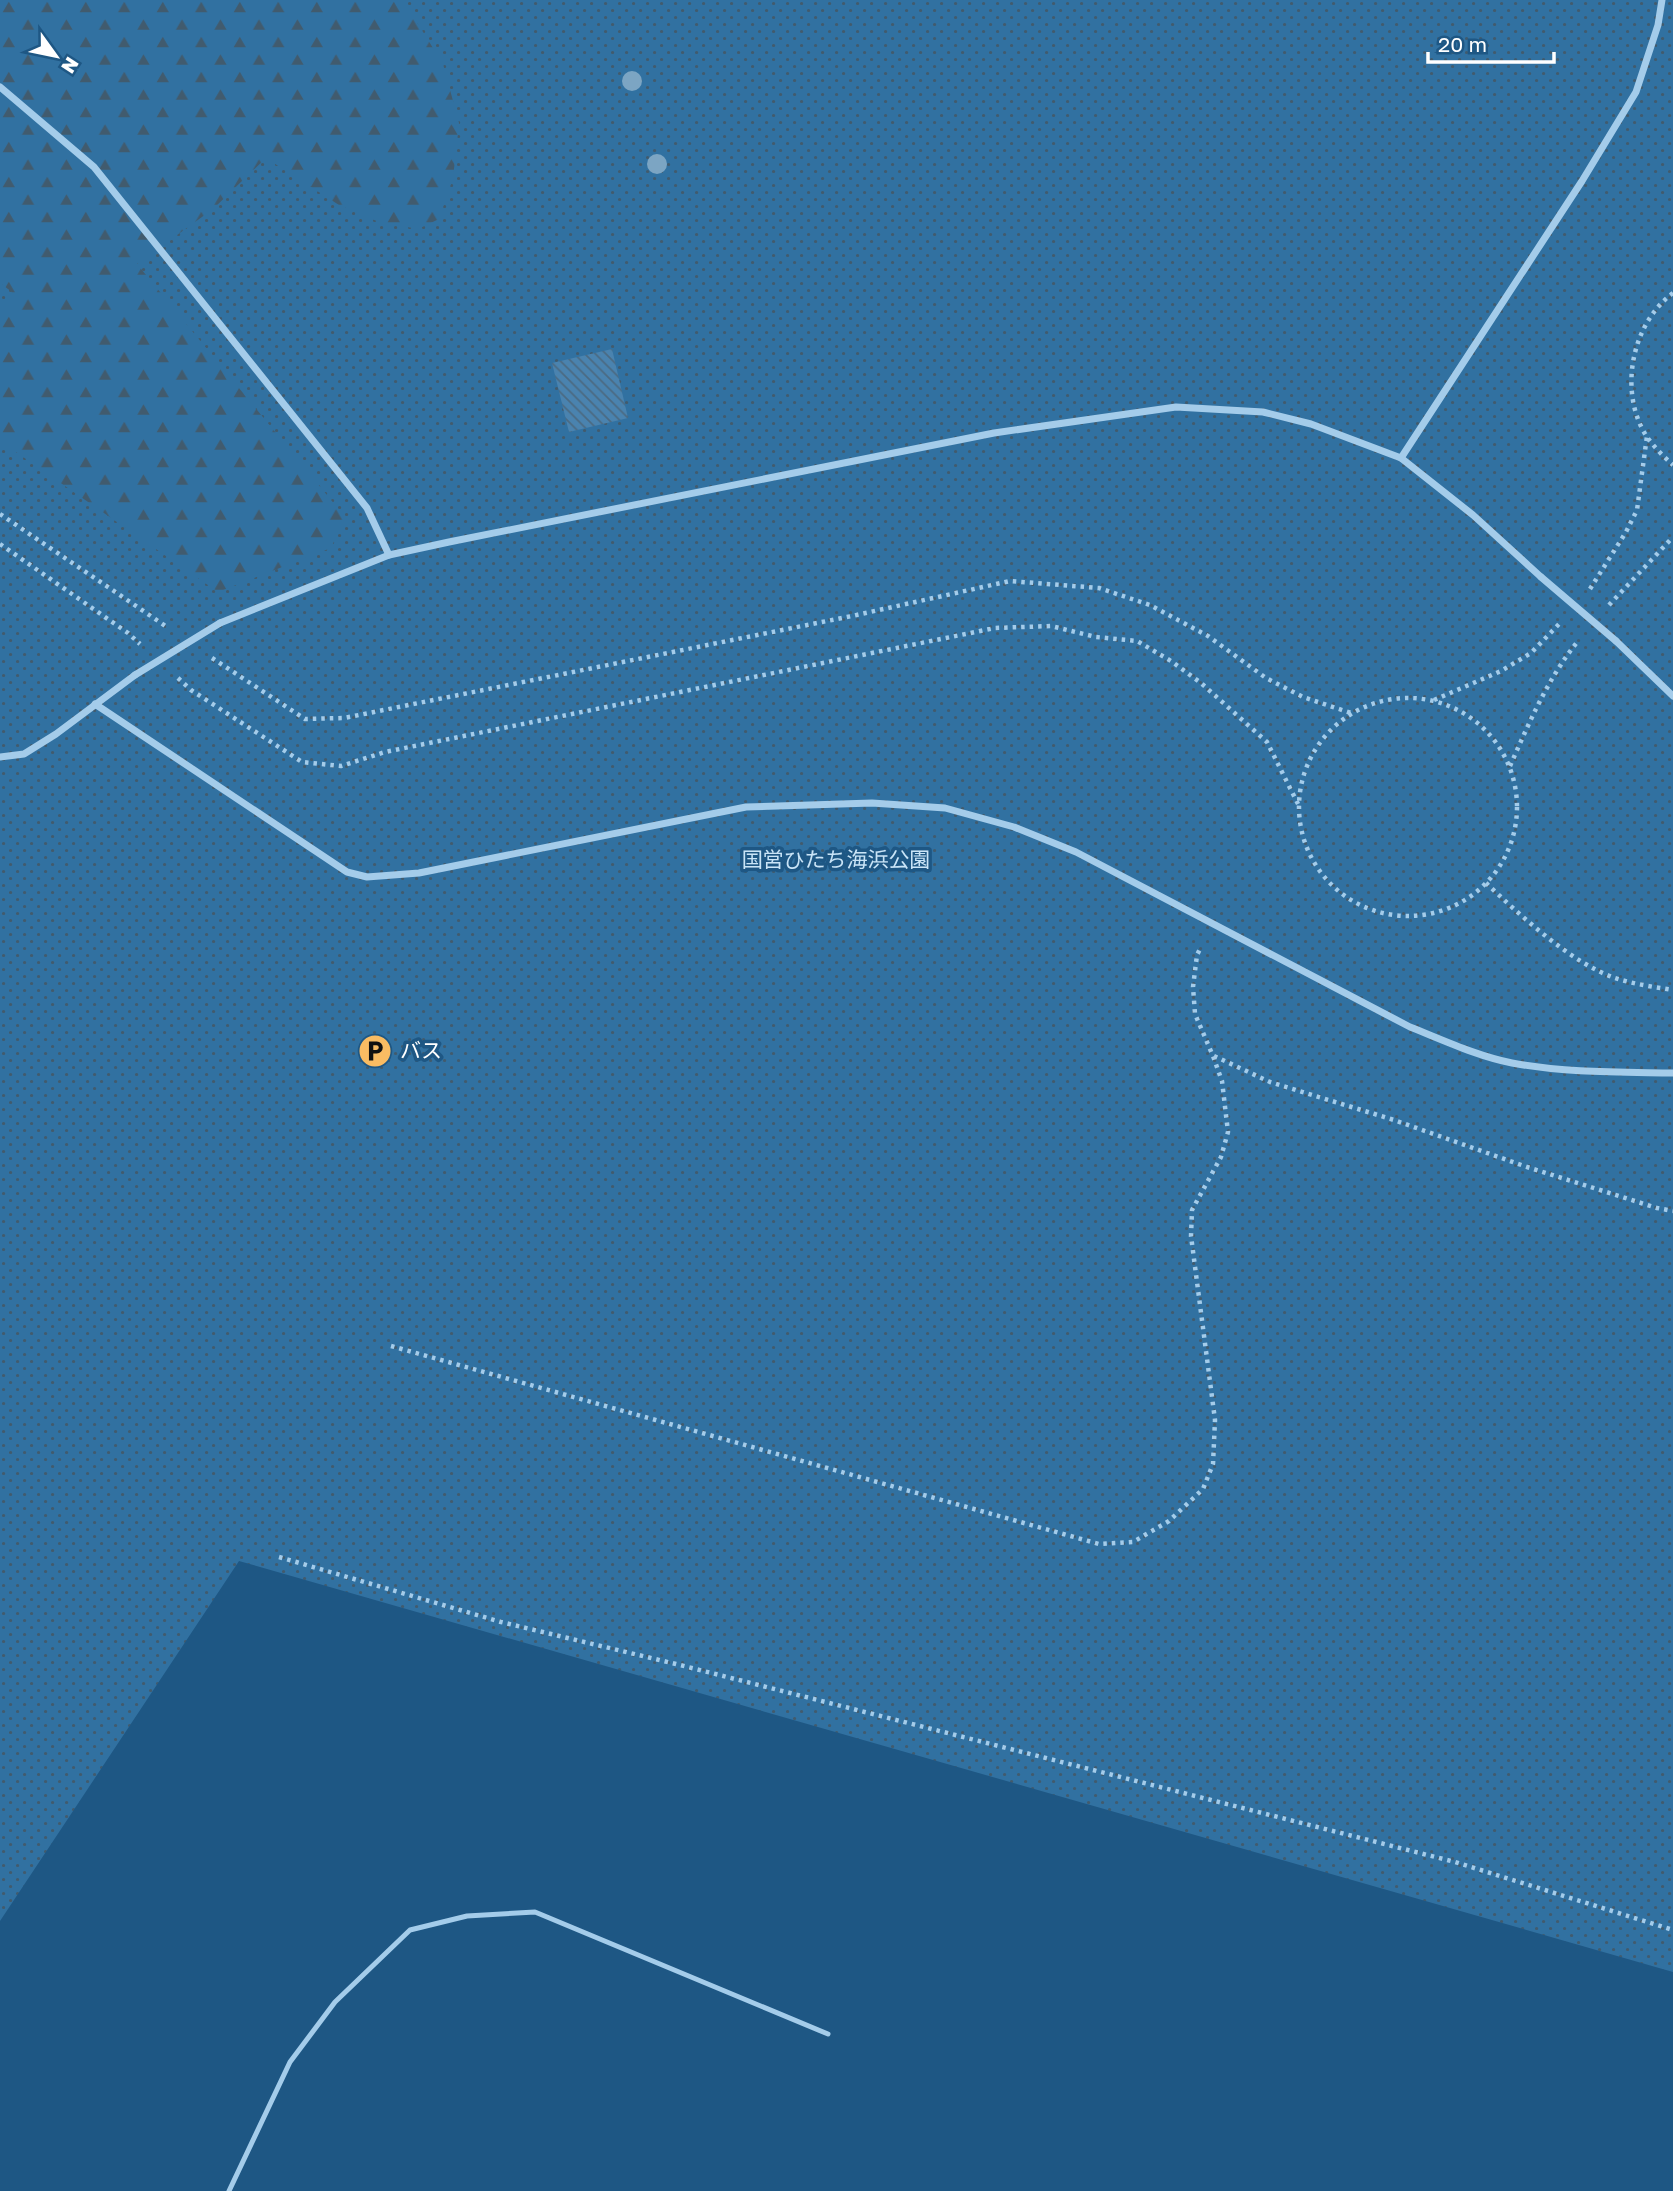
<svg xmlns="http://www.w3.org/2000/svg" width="1673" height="2191" font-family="'Golos Text','Noto Sans JP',sans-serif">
<defs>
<pattern id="green-dots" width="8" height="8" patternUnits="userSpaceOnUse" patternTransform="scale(1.75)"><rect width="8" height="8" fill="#3171a1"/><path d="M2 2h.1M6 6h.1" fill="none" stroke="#415b6e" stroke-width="1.8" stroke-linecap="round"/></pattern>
<pattern id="forest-firs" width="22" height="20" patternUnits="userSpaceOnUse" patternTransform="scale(1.75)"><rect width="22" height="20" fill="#3171a1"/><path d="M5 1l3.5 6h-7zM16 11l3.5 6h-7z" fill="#415b6e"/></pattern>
<pattern id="building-back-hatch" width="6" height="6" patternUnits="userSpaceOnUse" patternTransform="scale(1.75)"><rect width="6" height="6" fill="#4a83af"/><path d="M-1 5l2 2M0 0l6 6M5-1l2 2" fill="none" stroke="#4b6a82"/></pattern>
</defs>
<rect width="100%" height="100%" fill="#1e5784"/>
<!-- green -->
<path fill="url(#green-dots)" d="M0,0H1673V1972L239,1561L0,1921Z"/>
<!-- forest -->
<path fill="url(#forest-firs)" d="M0,0H403L443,64L459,123L453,178L439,219L418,229L379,222L339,205L266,158L213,209L137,264L345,517L331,548L218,592L0,441V307L12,292L0,283Z"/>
<!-- building -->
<path fill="url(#building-back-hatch)" d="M612,349L628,418L569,432L552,363Z"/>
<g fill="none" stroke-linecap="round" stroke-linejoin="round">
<!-- path -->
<g stroke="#a4ccea" stroke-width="4.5" stroke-dasharray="3.5 5" stroke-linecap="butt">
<path d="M1673,293C1631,324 1618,393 1647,437C1654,447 1664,457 1673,465"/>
<path d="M0,514L167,627"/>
<path d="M0,544L128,633L140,644"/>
<path d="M1590,589L1626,532L1637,510L1647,436"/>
<path d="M1609,605L1673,537"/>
<path d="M212,658L305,719L344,718L852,616L1010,581L1099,588L1150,605L1208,636L1266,678L1303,697L1351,713"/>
<path d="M178,678L191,690L302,762L341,766L385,752L995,628L1051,626L1096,637L1137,641L1171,661L1201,683L1267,742L1299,806"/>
<circle cx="1408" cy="807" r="109"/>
<path d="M1434,700L1501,671L1531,653L1559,624"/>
<path d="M1510,766C1529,723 1548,678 1578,641"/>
<path d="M1486,883C1520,915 1571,963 1615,978C1633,984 1654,987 1673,990"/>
<path d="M1214,1056L1270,1082L1394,1120L1527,1167L1657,1208L1673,1211"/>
<path d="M391,1346L1099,1544L1133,1542L1169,1521L1203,1489L1213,1464L1215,1420L1191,1236L1192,1210L1221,1157L1228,1132L1222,1081L1213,1056L1195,1014L1193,987L1197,955L1201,947"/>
<path d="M279,1557L501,1622L676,1664L1455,1862L1673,1930"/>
</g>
<!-- lane -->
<path stroke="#a4ccea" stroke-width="5" d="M229,2191L290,2062L335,2002L410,1930L467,1916L535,1912L828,2034"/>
<!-- street -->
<g stroke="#a4ccea" stroke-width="7">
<path d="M0,87L94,167L367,508L389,555"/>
<path d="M1401,458L1582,181L1636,92L1658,25L1662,0"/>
<path d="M220,623L389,555L449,542L994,433L1176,407L1263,412L1311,424L1401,458L1473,515L1541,577"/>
<path d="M1616,641L1673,696"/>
<path d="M95,704L347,872L367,877L419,873L746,807L872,803L945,808L1014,827L1076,852L1410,1027C1443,1040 1477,1056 1512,1063C1565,1073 1620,1072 1673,1073"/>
<path d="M0,757L24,754L56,734L135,675"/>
</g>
<!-- street-bridge -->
<g stroke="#a4ccea" stroke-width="7">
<path d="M1541,577L1616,641"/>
<path d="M135,675L220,623"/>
</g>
</g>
<!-- trees -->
<g fill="#7ca5c3">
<circle cx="632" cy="81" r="10"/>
<circle cx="657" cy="164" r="10"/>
</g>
<!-- icons -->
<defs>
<symbol id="parking-disc" viewBox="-11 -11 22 22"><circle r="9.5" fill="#f9bc63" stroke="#1e5784"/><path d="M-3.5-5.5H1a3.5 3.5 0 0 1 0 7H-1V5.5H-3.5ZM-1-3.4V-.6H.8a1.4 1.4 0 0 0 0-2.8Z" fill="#111"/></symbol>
</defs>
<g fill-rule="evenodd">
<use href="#parking-disc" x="356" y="1032" width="38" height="38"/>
</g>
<g text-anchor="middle" stroke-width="7" stroke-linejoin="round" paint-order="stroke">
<!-- park labels -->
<g font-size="21" fill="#c9e4f7" stroke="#1e5784">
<text x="836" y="867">国営ひたち海浜公園</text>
</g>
<!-- poi labels -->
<g font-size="21" fill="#fff" stroke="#1e5784" text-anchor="start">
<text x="400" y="1058">バス</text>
</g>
</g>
<!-- north arrow -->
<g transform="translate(56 56) rotate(123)" stroke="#1e5784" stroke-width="5" paint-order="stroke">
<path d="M0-5L12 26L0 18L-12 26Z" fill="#ffffff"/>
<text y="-10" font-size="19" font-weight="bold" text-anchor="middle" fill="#ffffff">N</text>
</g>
<!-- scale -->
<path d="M1428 52v10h126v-10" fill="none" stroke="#ffffff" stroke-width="3.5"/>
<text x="1438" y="52" font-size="21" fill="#ffffff" stroke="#1e5784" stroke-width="5" paint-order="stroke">20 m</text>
</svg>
